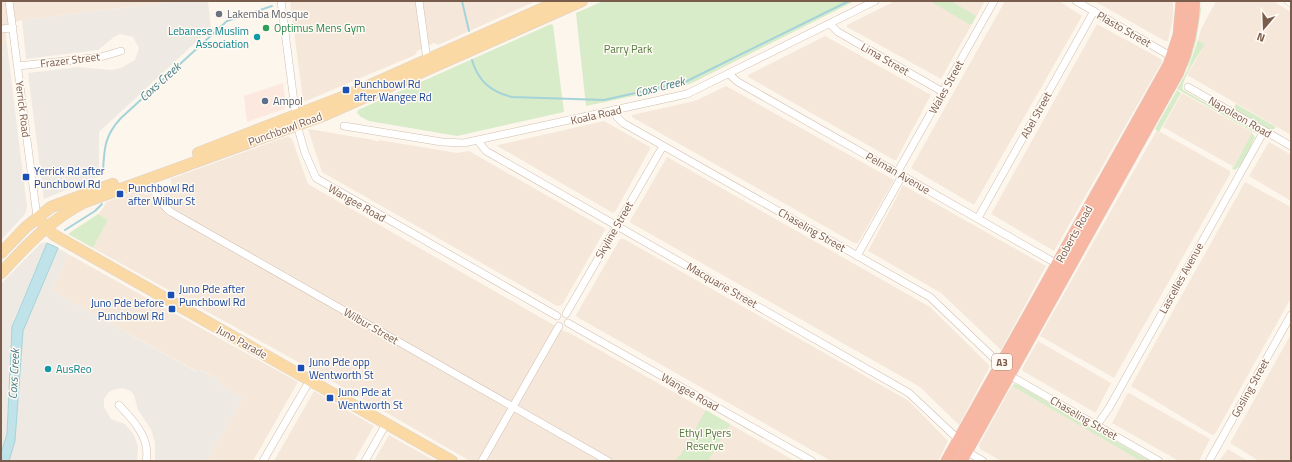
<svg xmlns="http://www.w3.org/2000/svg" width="1292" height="462" font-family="'Titillium Web',sans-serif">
<rect width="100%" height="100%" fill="#fdf6ec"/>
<!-- residential -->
<g fill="#f5e8da">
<path d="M1,1H179L22,20L5,25L7,45H1Z"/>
<path d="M290,1H536L438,45L434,43L417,51L415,55L306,101L303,100Z"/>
<path d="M895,1H985L941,79L847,27V25Z"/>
<path d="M1005,1H1059L1082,16L974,205L911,168Z"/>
<path d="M1094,1H1173V18L1168,41H1165Z"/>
<path d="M1216,1H1273L1291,12V135L1187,75L1205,44L1198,40L1201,29Z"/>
<path d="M1097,24L1161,59L1162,62L1054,251L991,214Z"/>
<path d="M825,36L931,95L896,160H894L748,77V75Z"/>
<path d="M726,86L894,180L858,243H854L632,117V115L695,101Z"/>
<path d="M1182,93L1252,132V134L1234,167L1163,127Z"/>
<path d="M604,121L650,147V149L615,212L613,213L497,146L498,145Z"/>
<path d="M308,129L374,140L378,142L379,140L457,153L469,151L604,228L605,230L562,305L557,306L322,172Z"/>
<path d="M1157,130L1230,171V174L1114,378L1040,336Z"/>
<path d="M288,136L292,139L308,184L566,332H568L795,461H470L316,372L93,248L108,220L98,214L103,208L106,202L144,188L148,190L144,192L145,195L150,193L155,207L166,201L162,188L172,185L170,179Z"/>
<path d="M1269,142L1291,155V201L1249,176Z"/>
<path d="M667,157L930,307L990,366L959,425L920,387L631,223L630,221Z"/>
<path d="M1245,182L1291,207V298L1215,434L1212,435L1131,386Z"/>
<path d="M903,185L1046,266L1001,350L941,293L868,251Z"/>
<path d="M620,239H624L909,401L948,441L938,461H831L577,317L576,315Z"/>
<path d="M68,254L298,382L253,461H207L243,398L218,384L220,380L200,369L198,372L52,291Z"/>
<path d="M1291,334V461H1259L1230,443Z"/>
<path d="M1038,341L1111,383L1096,412H1094L1023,371L1022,369Z"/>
<path d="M1011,387H1014L1143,461H1001L980,449L979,445Z"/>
<path d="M314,391L374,426L354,461H274Z"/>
<path d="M1129,393L1210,439L1199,461H1179L1112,423L1127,394Z"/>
<path d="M389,435L435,461H374Z"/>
<path d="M1228,449L1248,461H1219Z"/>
</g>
<!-- commercial -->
<path fill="#fde8e0" d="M283,83L286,106L284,109L247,122L244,96Z"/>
<!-- industrial -->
<g fill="#efe9e4">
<path d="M179,1H208L211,28L99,132V176L44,199L28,73L78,67L111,70L121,68L135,60L139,48L133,37L120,34L114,37L98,50L26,59L22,20Z"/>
<path d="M1,45H7L27,207L25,214L1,240Z"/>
<path d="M45,242L47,243L15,317L11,334L7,434L1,453V284L40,244Z"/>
<path d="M58,248L68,254L52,291L197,372L199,369L220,380L218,384L243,398L207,461H155V443L151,429L138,410L134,395L131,391L122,388L112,390L108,393L104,399V407L111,419L125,424L134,435L138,447L137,461H9L15,441L23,331Z"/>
</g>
<!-- green -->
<g fill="#d8ecc9">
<path d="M603,1H855L690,84L586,106L576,13Z"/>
<path d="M930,1H951L976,16L972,24H969Z"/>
<path d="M1202,4L1196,41L1190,62L1154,128Z"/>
<path d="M551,24L553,25L564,112L457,136L369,121L361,117L357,113L358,110Z"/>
<path d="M1198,40L1205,44C1199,54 1180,81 1183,90L1255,131L1257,134L1177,89L1188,69Z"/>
<path d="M1177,90L1181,93L1159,132L1155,129Z"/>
<path d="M1236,104L1276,127L1272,131L1233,109Z"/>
<path d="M1252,133L1255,137C1249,148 1246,163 1235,170L1231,168L1234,167Z"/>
<path d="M98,214L108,220L93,248L68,234Z"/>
<path d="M1014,384L1018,385L1150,461H1141L1012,386Z"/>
<path d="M706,410L730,424L708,461H675L678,456H680Z"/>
</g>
<!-- water -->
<path fill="#bfe3e8" stroke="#a5d3da" d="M47,243L58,248L23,331L15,441L9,461H1V453L7,434L12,327Z"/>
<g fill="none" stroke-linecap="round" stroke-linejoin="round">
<!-- stream -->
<g stroke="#a5d3da" stroke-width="2">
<path d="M462,1L469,31"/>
<path d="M472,60C478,81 491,92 512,97L604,100L685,82L849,1"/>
<path d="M103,173C104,150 104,136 121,118L227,21L272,6"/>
<path d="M65,230L95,211L102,204"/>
</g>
<defs>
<g id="street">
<path d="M9,1L37,217"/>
<path d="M281,1L297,125L305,153L316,178L557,316"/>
<path d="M419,1L427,60"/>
<path d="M1076,1L1172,57"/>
<path d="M1288,1L1291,3"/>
<path d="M830,24L838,32L943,92"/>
<path d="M1,29L13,28"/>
<path d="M18,66L101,57L121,51"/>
<path d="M729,74L738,82L1059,265"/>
<path d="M1188,87L1291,146"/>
<path d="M614,110L617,117L623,123L930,297L1001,365"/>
<path d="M344,126L442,142L464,143L687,94L875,1"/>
<path d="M478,141L486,151L909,393L959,440"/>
<path d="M897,173L994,1"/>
<path d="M145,180C154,184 157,203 171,212L608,461"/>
<path d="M978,218L1094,11"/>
<path d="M857,256L902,176"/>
<path d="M566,314L663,146"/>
<path d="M568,323L812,461"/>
<path d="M1009,375L1159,461"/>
<path d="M119,405C133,420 151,438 146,461"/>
<path d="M1097,425L1109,408L1264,131"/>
<path d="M966,451L983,461"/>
<path d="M263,461L310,380"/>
<path d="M365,461L386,424"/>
<path d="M482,461L559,326"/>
<path d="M1209,461L1291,315"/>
</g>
<g id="primary">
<path d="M198,153L350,94L559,1"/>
<path d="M41,222L54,235L452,461"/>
<path d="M1,253L26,227L51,207L113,184"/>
<path d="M1,273C27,245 51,219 85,202L325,115L582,1"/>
</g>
<g id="highway">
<path d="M947,461L1169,65L1179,35L1182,1"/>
<path d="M961,461L1178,72C1188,49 1193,26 1194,1"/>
</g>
</defs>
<!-- street casing -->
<use href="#street" stroke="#d1beb0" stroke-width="8"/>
<!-- primary casing -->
<use href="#primary" stroke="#dad1cd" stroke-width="12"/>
<!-- highway casing -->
<use href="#highway" stroke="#dad1cd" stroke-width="13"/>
<!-- street -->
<use href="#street" stroke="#fff" stroke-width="7"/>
<!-- primary -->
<use href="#primary" stroke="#fbd9a5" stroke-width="11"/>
<!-- highway -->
<use href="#highway" stroke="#f7b7a3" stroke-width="12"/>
</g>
<!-- markers -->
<circle fill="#6b7280" stroke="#fffaf3" stroke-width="1.5" cx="219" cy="14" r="4"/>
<circle fill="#2e9e5b" stroke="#fffaf3" stroke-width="1.5" cx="266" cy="28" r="4"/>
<g fill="#0f9aa8" stroke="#fffaf3" stroke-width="1.5">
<circle cx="257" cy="37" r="4"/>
<circle cx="48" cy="369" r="4"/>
</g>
<g fill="#1a4fb4" stroke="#fffaf3" stroke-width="1.5">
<rect x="342" y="86" width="8" height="8" rx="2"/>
<rect x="22" y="173" width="8" height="8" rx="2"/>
<rect x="116" y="190" width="8" height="8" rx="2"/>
<rect x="167" y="291" width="8" height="8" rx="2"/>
<rect x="168" y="305" width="8" height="8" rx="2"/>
<rect x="297" y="364" width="8" height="8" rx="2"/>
<rect x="326" y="394" width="8" height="8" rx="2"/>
</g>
<circle fill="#5c6f8a" stroke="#fffaf3" stroke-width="1.5" cx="265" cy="101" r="4"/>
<g text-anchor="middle" stroke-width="3" stroke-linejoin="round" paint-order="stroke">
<!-- shield labels -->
<rect fill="#fffaf3" stroke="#a28b7f" stroke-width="1" x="992" y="354" width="20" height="16" rx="3"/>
<g font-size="10" font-weight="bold" fill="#7a5c4d">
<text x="1002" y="366">A3</text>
</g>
<!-- worship labels -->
<g font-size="11" fill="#5b616d" stroke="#fffaf3" text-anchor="start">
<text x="227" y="18">Lakemba Mosque</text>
</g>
<!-- leisure labels -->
<g font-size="11" fill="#27864d" stroke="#fffaf3" text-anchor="start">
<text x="274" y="32">Optimus Mens Gym</text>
</g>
<!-- street labels -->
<g font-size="11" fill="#7a5c4d" stroke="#fffaf3">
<text transform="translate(1124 29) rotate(30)" y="4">Plasto Street</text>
<text transform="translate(885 59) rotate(30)" y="4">Lima Street</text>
<text transform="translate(70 60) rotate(-7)" y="4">Frazer Street</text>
<text transform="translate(946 87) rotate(-61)" y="4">Wales Street</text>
<text transform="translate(23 109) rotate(83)" y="4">Yerrick Road</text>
<text transform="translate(596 115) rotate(-13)" y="4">Koala Road</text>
<text transform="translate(1036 115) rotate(-61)" y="4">Abel Street</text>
<text transform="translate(1240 117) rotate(30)" y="4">Napoleon Road</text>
<text transform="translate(285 129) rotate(-20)" y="4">Punchbowl Road</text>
<text transform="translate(898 173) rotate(30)" y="4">Pelman Avenue</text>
<text transform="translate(357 203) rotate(30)" y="4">Wangee Road</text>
<text transform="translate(614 230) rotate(-60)" y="4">Skyline Street</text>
<text transform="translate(812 230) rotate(30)" y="4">Chaseling Street</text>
<text transform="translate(1074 234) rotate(-61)" y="4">Roberts Road</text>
<text transform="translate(1181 278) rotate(-61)" y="4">Lascelles Avenue</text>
<text transform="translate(722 285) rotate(30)" y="4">Macquarie Street</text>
<text transform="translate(371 326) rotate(30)" y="4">Wilbur Street</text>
<text transform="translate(242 342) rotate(29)" y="4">Juno Parade</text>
<text transform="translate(1250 388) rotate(-61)" y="4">Gosling Street</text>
<text transform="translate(690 392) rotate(30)" y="4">Wangee Road</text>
<text transform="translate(1084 418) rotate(30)" y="4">Chaseling Street</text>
</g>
<!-- culture labels -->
<g font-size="11" fill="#0d838f" stroke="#fffaf3" text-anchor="end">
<text x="249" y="35">Lebanese Muslim<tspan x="249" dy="13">Association</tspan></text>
<text x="56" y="373" text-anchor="start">AusReo</text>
</g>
<!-- park labels -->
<g font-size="11" fill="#537a41" stroke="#fffaf3">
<text x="628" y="53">Parry Park</text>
<text x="705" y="437">Ethyl Pyers<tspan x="705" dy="13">Reserve</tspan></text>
</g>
<!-- transit labels -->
<g font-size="11" fill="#164399" stroke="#fffaf3" text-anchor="start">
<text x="354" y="88">Punchbowl Rd<tspan x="354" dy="13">after Wangee Rd</tspan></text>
<text x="34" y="175">Yerrick Rd after<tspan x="34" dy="13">Punchbowl Rd</tspan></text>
<text x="128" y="192">Punchbowl Rd<tspan x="128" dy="13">after Wilbur St</tspan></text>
<text x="179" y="293">Juno Pde after<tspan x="179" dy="13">Punchbowl Rd</tspan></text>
<text x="164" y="307" text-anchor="end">Juno Pde before<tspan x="164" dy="13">Punchbowl Rd</tspan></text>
<text x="309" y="366">Juno Pde opp<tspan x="309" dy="13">Wentworth St</tspan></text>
<text x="338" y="396">Juno Pde at<tspan x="338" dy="13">Wentworth St</tspan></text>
</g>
<!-- service labels -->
<g font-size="11" fill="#4e5e75" stroke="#fffaf3" text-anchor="start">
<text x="273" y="105">Ampol</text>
</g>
<!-- water labels -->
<g font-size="12" font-style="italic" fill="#437c86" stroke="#fffaf3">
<text transform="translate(160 82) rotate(-42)" y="4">Coxs Creek</text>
<text transform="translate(660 87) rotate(-14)" y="4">Coxs Creek</text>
<text transform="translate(14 374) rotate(-87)" y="4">Coxs Creek</text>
</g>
</g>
<!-- border -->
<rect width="1292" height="462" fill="none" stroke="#7a5c4d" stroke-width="4"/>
<!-- north arrow -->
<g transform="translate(1264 28) rotate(199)" stroke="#fffaf3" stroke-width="3" paint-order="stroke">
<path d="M0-3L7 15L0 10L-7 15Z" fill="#7a5c4d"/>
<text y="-6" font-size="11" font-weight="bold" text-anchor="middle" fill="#7a5c4d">N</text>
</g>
</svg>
